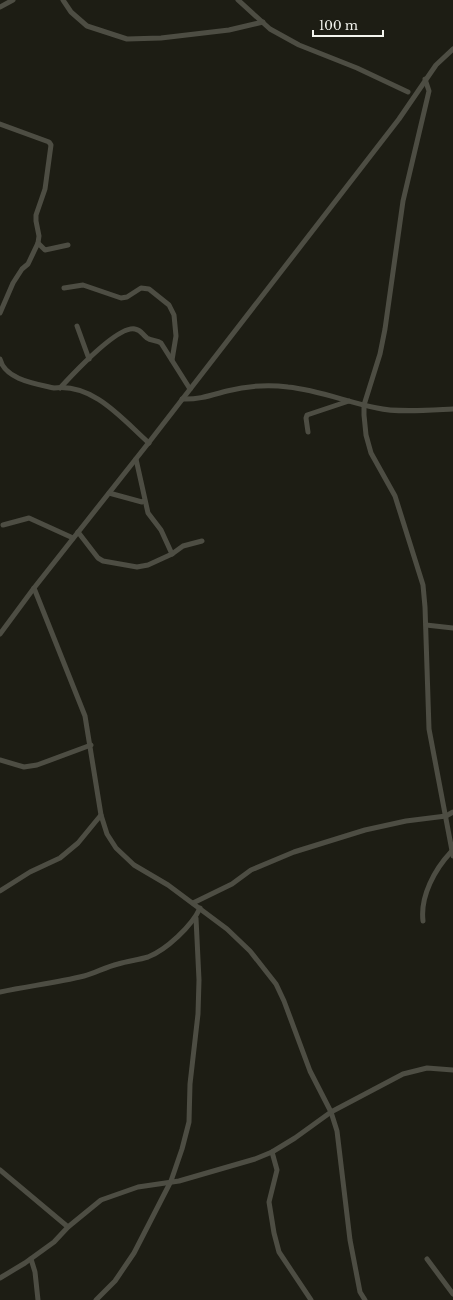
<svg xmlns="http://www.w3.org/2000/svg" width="453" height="1300" font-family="'Libre Baskerville',serif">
<rect width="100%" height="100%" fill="#1d1d14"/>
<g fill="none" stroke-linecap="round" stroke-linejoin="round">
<!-- minor -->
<g stroke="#4d4d43" stroke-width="5">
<path d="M63,0L71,12L87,26L127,39L161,38L229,30L263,22"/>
<path d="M238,0L270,29L299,45L357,68L408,92"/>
<path d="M0,7L13,0"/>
<path d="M425,79L429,91L403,201L385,329L380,354L364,405V415L366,435L371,453L395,496L423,585L425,607L429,729L453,856"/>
<path d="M0,124L49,142L51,145L45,189L36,215V221L39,236L38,243"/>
<path d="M64,288L83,285L121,298L127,297L141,288L149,289L169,305L174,315L176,336L172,360"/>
<path d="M0,313L13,283L22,269L28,264L38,243L45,250L68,245"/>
<path d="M77,326L89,359"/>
<path d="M0,359C5,380 37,384 54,388C94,383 123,420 149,443"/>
<path d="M60,388C72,375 118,325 135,329C141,330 142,334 147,338C151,341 157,340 161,343L190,389"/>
<path d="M182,399C198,400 212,395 227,391C247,386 267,384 288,387C318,390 347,402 377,408C397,413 432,410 453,409"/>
<path d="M308,432L306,418L307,415L349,401"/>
<path d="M136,459L148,513L161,530L172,554"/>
<path d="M109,493L142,502L144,501"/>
<path d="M3,525L29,518L73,538"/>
<path d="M78,532L98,558L103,561L137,567L148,565L172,554L183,546L202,541"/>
<path d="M34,588L85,716L101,815L107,834L116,848L134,865L168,885L227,929L250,951L276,984L284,1001L310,1071L331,1112L337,1131L350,1240L360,1292L365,1300"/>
<path d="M426,625L453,628"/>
<path d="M0,634L34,588L150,441L399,119L436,65L453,49"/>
<path d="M0,760L24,767L37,765L91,745"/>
<path d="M0,891L30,872L60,858L78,843L101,815"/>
<path d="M193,903L232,884L251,870L294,852L365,830L406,821L446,816L453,812"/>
<path d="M423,921C420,896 435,869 451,852"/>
<path d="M0,992C28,986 56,983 84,976C95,973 106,967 118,964C128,961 138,960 148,957C166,950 192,926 200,908"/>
<path d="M272,1152L277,1170L269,1202L274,1233L279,1252L311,1300"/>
<path d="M0,1170L68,1227"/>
<path d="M31,1259L35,1272L38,1300"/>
<path d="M427,1259L453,1294"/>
<path d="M0,1278L25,1263L54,1242L68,1227L101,1200L138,1187L179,1181L255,1159L272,1152L295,1138L331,1112L403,1074L427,1068L453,1070"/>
<path d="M96,1300L115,1281L134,1253L171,1181L182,1149L189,1122L190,1084L198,1014L199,980L196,918"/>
</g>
</g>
<!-- scale -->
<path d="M313 30v6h70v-6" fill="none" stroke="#f3f4ee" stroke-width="2"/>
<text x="319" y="30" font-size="12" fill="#f3f4ee" stroke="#1d1d14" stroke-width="3" paint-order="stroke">100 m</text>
</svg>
